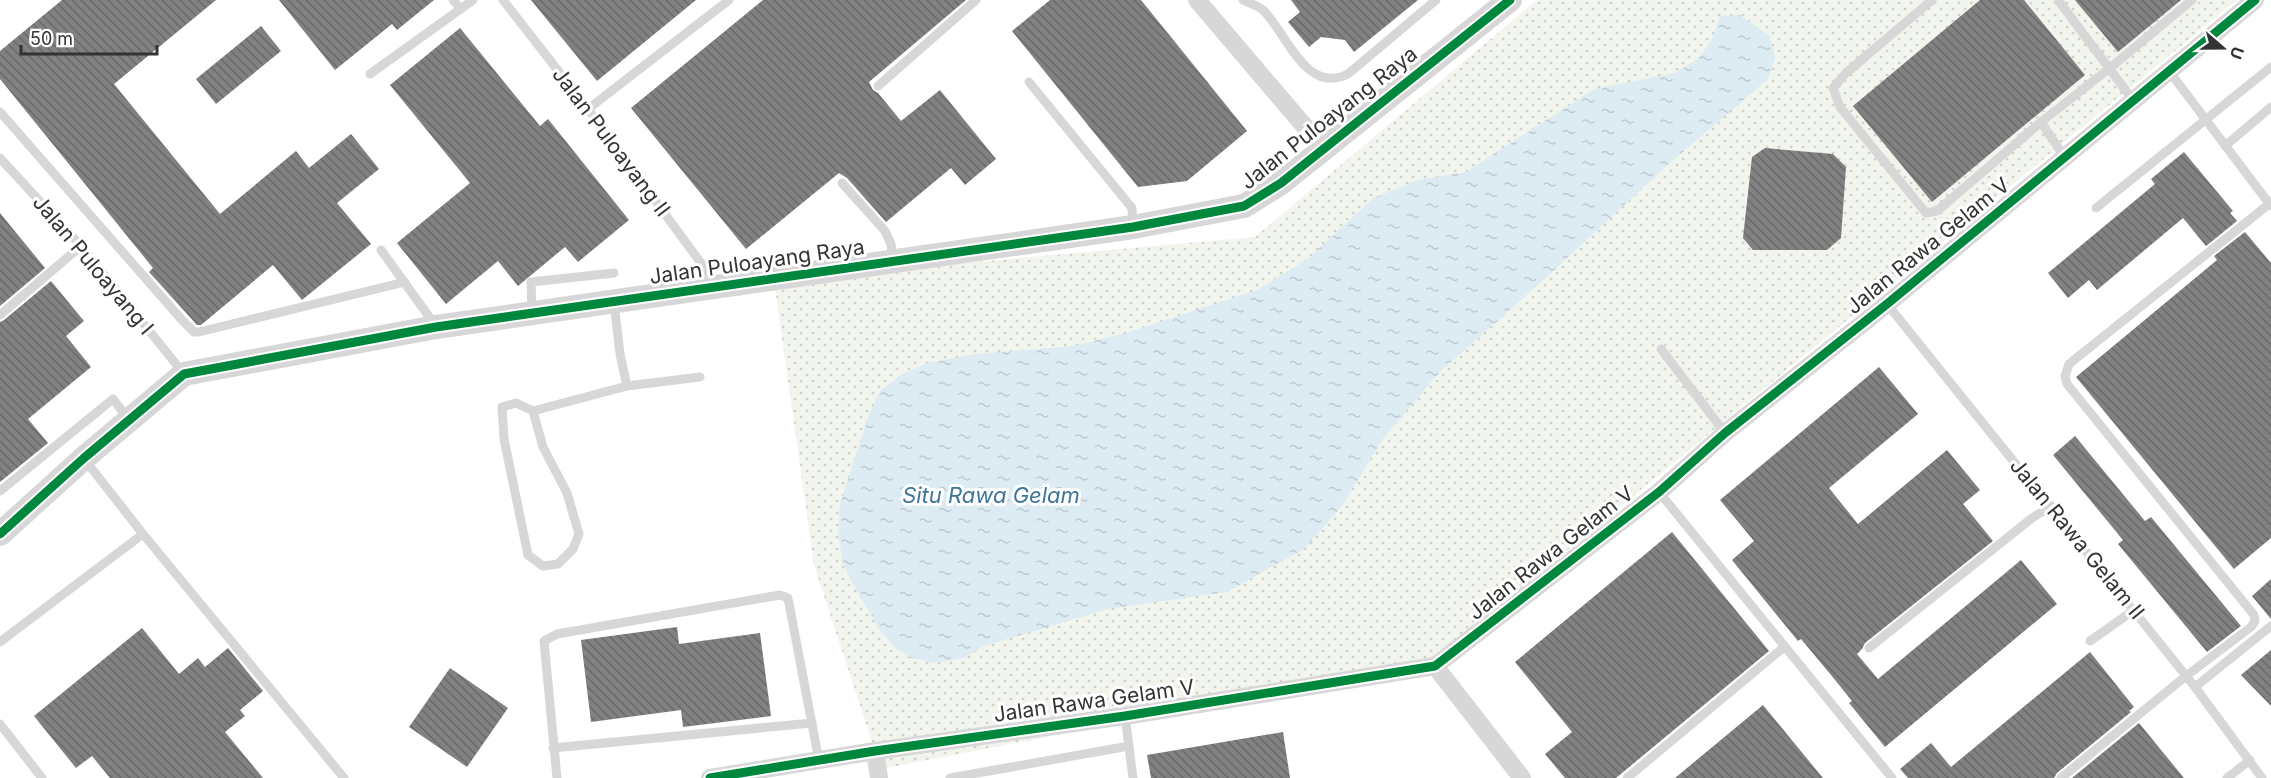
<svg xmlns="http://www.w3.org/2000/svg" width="2271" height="778" font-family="Inter,sans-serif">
<defs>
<pattern id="park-dots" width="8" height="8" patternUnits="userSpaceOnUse" patternTransform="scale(1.5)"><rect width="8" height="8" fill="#f1f5ed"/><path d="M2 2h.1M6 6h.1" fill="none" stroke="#cfd2cc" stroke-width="1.8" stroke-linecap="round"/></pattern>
<pattern id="water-ripples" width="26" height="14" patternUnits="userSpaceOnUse" patternTransform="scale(1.5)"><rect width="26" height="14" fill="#ddebf3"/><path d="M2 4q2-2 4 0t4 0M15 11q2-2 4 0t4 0" fill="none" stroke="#becad1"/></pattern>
<pattern id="building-back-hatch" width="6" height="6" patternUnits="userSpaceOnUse" patternTransform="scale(1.5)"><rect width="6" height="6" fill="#818181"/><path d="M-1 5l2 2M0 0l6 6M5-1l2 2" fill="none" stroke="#6a6a6a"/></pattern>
</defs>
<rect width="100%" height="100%" fill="#fff"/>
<!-- park -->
<path fill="url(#park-dots)" d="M1537,0H2237L1430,663L881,769L814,565L774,280L1255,237Z"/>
<!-- water -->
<path fill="url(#water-ripples)" d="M1740,15L1770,36L1775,58L1768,79L1663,169L1550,274L1440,372L1384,437L1342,506L1304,549L1227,592L1108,609L984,646L964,658L935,663L911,658L895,648L881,632L853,584L843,563L838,534L840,504L869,414L881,390L901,375L927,363L976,354L1074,346L1126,333L1257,290L1309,258L1373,198L1418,180L1466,172L1594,89L1675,73L1699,58L1712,39L1720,16Z"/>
<!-- building -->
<g fill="url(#building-back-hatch)">
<path d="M62,0H216L114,84L220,214L296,151L309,168L351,134L379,169L337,203L371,244L302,300L273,265L201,325H197L149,272L153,268L0,79V51Z"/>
<path d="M279,0H434L397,30L392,24L335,70Z"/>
<path d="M531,0H696L597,81Z"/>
<path d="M763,0H966L869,82L873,90L878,93L901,121L940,90L996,159L965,185L951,168L886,222L847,178L839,173L746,249L631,108Z"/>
<path d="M1050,0H1141L1247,131L1187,181L1138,187L1012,31Z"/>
<path d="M1291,0H1418L1354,52L1345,40L1321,37L1309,47L1288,22L1300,12Z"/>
<path d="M1980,0H2024L2085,75L1932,202L1853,106Z"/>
<path d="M2075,0H2181L2118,52Z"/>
<path d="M261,26L281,51L216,104L196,79Z"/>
<path d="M460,28L540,126L548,119L629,220L578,262L565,247L518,286L498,261L446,304L397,243L470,183L390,85Z"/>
<path d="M1765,148L1833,154L1846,167L1841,238L1827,250H1753L1743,238L1752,157Z"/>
<path d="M2184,152L2233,211L2230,213L2237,221L2206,246L2183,218L2097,290L2089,280L2068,298L2048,273L2155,184L2151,179Z"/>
<path d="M0,213L45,268L0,306Z"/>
<path d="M2245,232L2271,263V538L2234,569L2076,377L2217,260L2214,256Z"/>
<path d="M51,281L84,321L66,336L91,367L28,419L48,443L0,482V322L4,320Z"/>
<path d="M1879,367L1918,414L1829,488L1858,524L1947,450L1980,490L1963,504L1993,541L1865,643L1862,649L1857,654L1878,679L2021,560L2057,604L1885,747L1849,703L1852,701L1831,675L1801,639L1798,641L1732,560L1754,541L1720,500Z"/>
<path d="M2075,436L2145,521L2151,517L2241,626L2207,652L2118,544L2123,540L2053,455Z"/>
<path d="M1672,532L1769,651L1616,778H1565L1545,754L1572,732L1515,662Z"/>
<path d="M2271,579V619L2252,596Z"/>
<path d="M677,627L679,644L760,633L771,716L683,727L681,710L591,722L581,640Z"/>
<path d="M142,628L179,674L198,658L205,667L228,648L263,691L240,710L245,716L225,732L263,778H110L92,756L76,768L34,716Z"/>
<path d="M2271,650V706L2241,675Z"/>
<path d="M2090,652L2134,707L2129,711L2131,712L2057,773L2054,778H1908L1900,769L1931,743L1951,767Z"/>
<path d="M450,668L508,708L467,767L409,727Z"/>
<path d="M1763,705L1823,778H1675Z"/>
<path d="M2139,723L2184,778H2072Z"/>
<path d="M1283,732L1290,778H1151L1147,755Z"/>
</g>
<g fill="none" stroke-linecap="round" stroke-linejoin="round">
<!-- service -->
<g stroke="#d7d7d7" stroke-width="9">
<path d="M453,0L461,9"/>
<path d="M503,0L588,109L717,285"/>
<path d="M1243,0C1249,3 1259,6 1264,11C1287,34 1306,95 1348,74L1436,0"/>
<path d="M1932,0L1846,73L1833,88L1840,107L1926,213L1937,211L2041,122L2110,68L2192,0"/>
<path d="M2058,0L2133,100"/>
<path d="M2169,71L2271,206"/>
<path d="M370,74L473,0"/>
<path d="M1029,82L1132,208L1133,227"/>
<path d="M878,86L976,0"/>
<path d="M588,109L729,0"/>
<path d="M0,112L182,320L194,332H199L405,282"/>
<path d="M2041,122L2065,158"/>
<path d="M2225,146L2271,107"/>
<path d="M0,158L81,246L184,374"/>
<path d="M842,183L885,231L891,244L893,261"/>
<path d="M2096,208L2271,67"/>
<path d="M381,250L435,325"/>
<path d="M1887,304L2195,687L2262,778"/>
<path d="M532,312L531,282L614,273"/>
<path d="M0,315L81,246"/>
<path d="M1661,349L1725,433"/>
<path d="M627,386L700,377"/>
<path d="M533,411L543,447L567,493L579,534L573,549L558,564L543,566L528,555L504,439L502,407L516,403L533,411L627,386L620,354L614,303"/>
<path d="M85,460L143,534L344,778"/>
<path d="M0,491L113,399L129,420"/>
<path d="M1659,492L1892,778"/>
<path d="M2090,641L2134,610"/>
<path d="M0,642L143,534"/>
<path d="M1869,648L2032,518L2052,506"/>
<path d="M2195,687L2271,626"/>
<path d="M1125,716L1133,778"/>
<path d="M0,724L42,778"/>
<path d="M553,748L812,723"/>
<path d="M557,778L544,641L557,634L780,595L788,598L819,761"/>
<path d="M950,778L1129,746"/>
<path d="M1627,778L1784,647"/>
<path d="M2061,778L2186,676L2251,627L2255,621L2254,615L2067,384L2065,376L2069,364L2269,204"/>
<path d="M2227,778L2250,760"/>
</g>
<!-- minor -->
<g stroke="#d7d7d7" stroke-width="18">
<path d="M1197,0L1323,148"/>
<path d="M1435,666L1522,778"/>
<path d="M875,751L879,778"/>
<path d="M710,778L875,751L1125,716L1435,666L1659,492L1725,433L1887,304L2255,0"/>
</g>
<!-- tertiary -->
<path stroke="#d7d7d7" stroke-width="24" d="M0,534L84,458L184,374L436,327L1133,227L1244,206L1281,183L1510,0"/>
<defs>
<g id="cycleway">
<path d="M0,534L84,458L184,374L436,327L1133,227L1244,206L1281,183L1510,0"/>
<path d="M710,778L875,751L1125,716L1435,666L1659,492L1725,433L1887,304L2255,0"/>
</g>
</defs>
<!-- cycleway casing -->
<use href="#cycleway" stroke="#fff" stroke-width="13"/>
<!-- cycleway -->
<use href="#cycleway" stroke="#00873e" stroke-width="9"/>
</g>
<g text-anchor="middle" stroke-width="6" stroke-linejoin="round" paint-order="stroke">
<!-- street labels -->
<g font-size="21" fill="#333" stroke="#fff">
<text transform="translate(1329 118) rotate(-38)" y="7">Jalan Puloayang Raya</text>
<text transform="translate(611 142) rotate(53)" y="7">Jalan Puloayang II</text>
<text transform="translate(1928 246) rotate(-39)" y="7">Jalan Rawa Gelam V</text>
<text transform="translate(757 262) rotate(-8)" y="7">Jalan Puloayang Raya</text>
<text transform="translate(93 265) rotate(50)" y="7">Jalan Puloayang I</text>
<text transform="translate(2077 539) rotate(51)" y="7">Jalan Rawa Gelam II</text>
<text transform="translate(1551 553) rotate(-38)" y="7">Jalan Rawa Gelam V</text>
<text transform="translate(1094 701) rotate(-8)" y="7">Jalan Rawa Gelam V</text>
</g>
<!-- water labels -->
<g font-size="22" font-style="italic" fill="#3f7597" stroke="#fff">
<text x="991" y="503">Situ Rawa Gelam</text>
</g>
</g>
<!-- north arrow -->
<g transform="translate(2223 48) rotate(110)" stroke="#ffffff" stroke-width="4.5" paint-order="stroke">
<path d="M0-4.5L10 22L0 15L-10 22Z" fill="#333333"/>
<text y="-9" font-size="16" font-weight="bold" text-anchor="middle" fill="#333333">U</text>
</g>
<!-- scale -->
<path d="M21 45v9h136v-9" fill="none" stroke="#333333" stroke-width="3"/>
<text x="30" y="45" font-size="18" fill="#333333" stroke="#ffffff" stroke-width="4.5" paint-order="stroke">50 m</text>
</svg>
